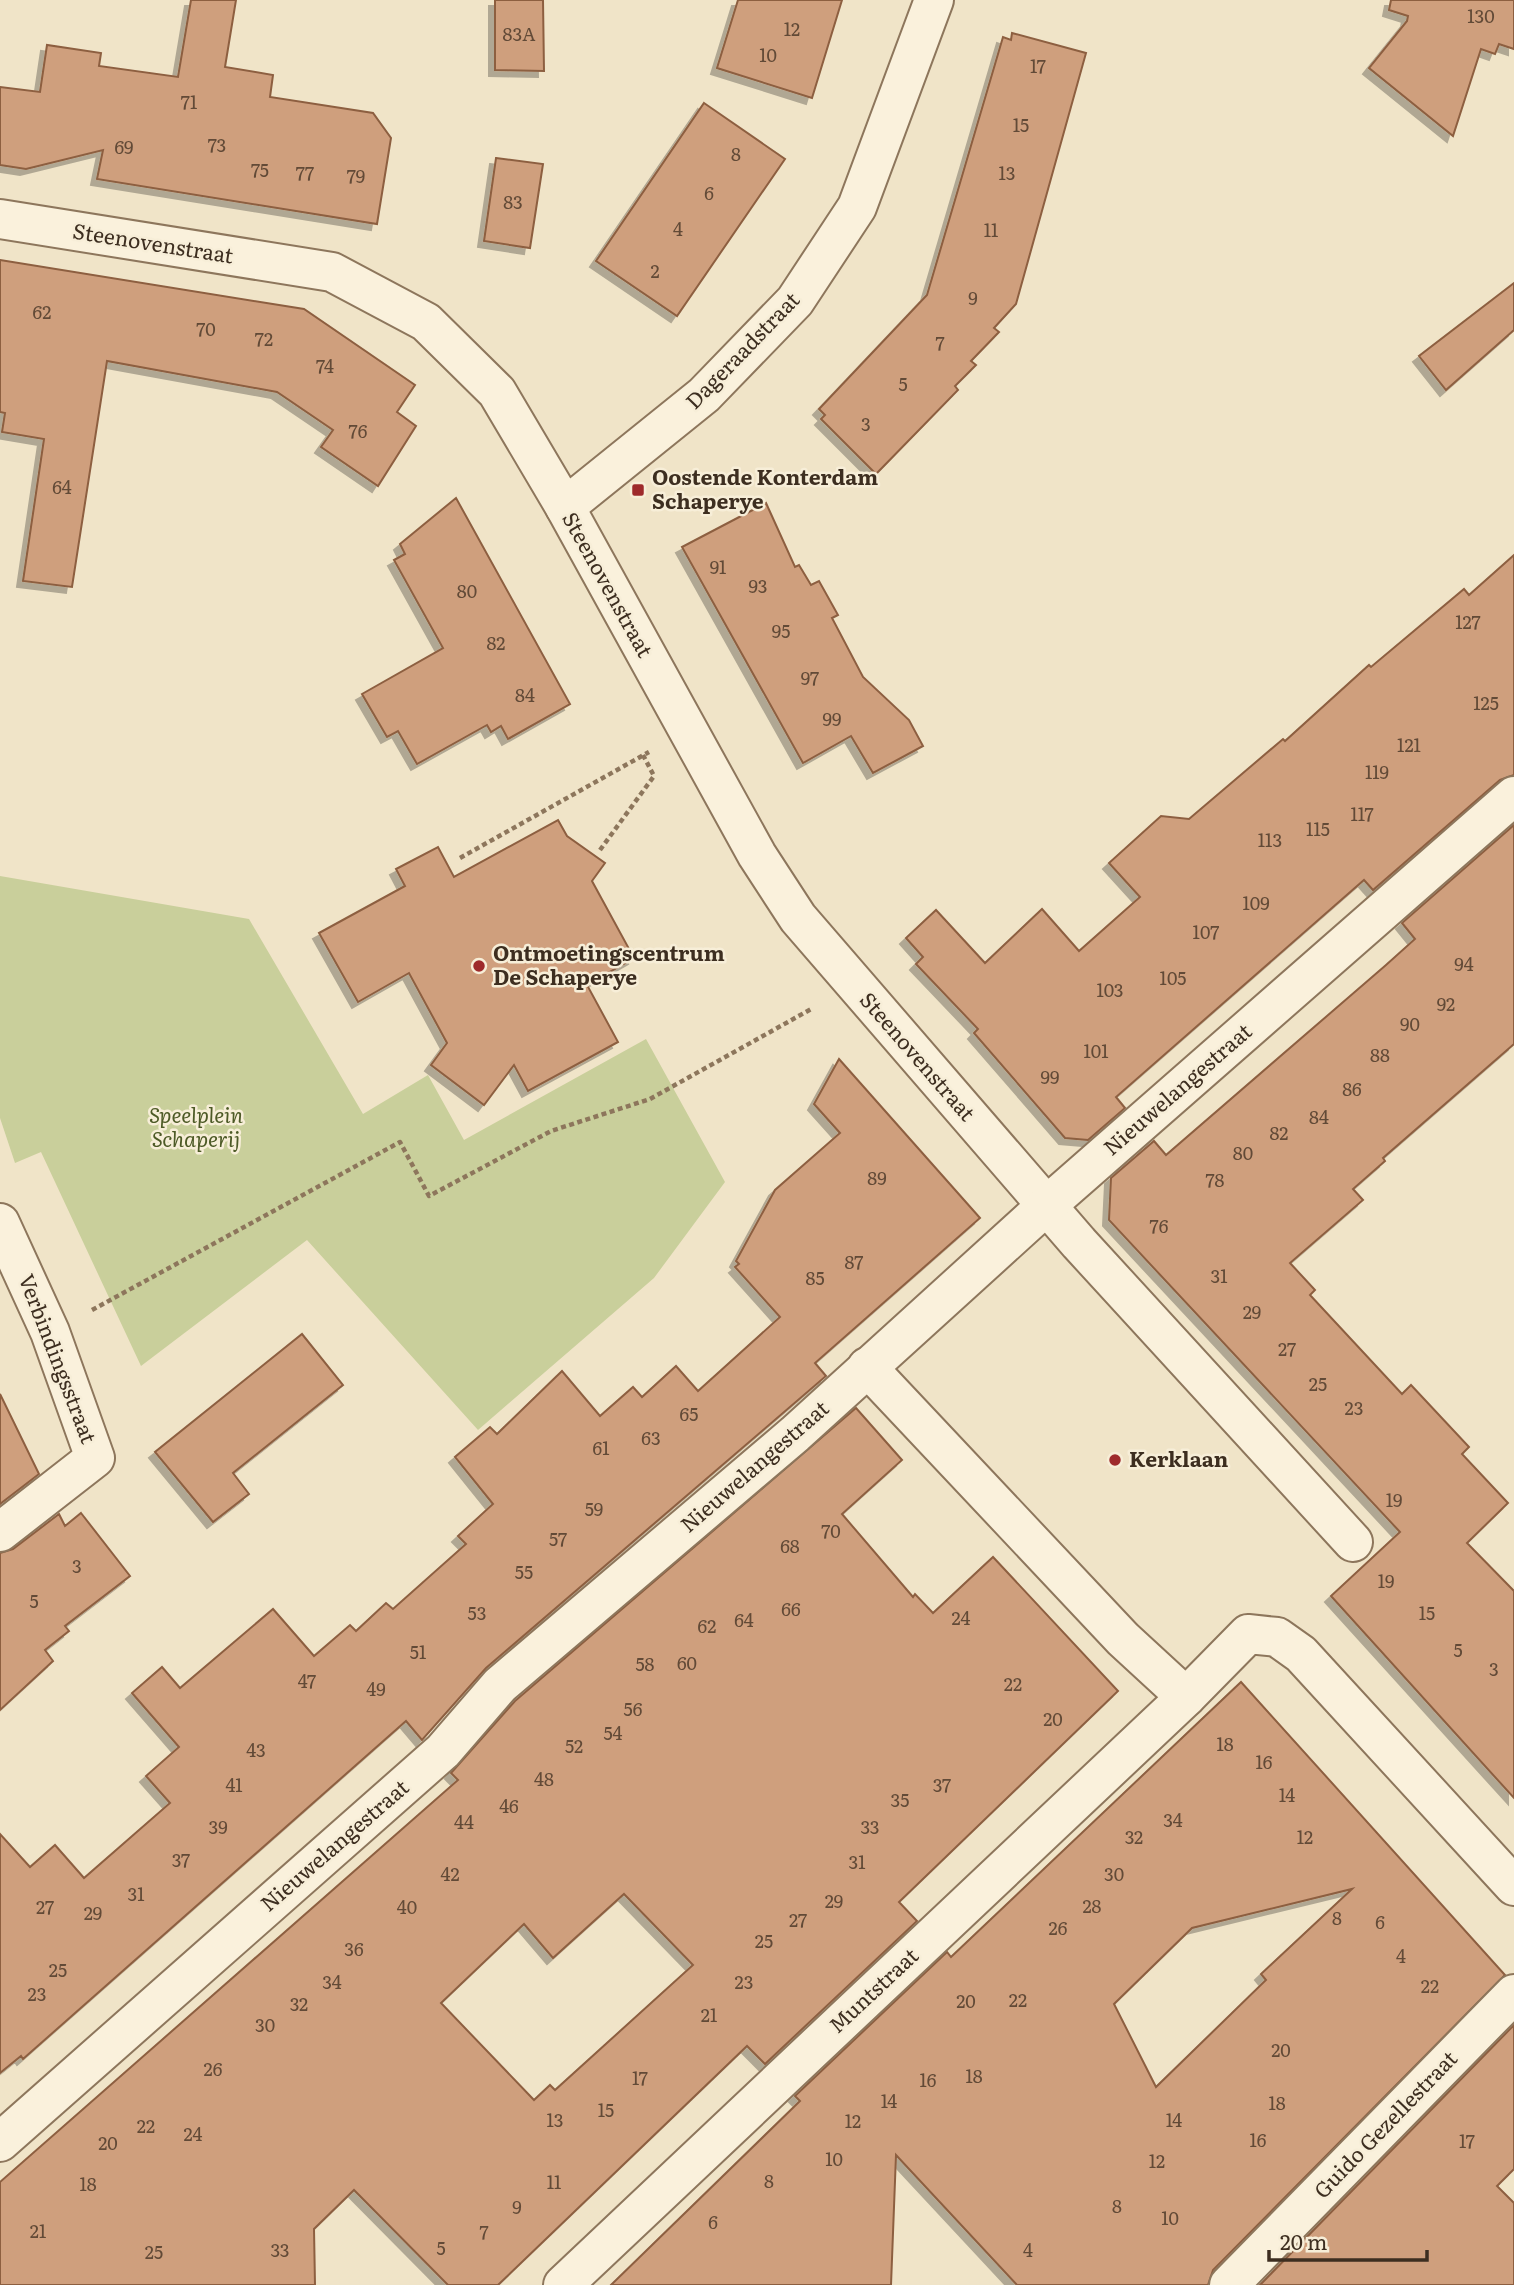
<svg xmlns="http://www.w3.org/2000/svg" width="1514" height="2285" font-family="Literata,serif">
<defs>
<filter id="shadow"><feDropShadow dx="-6" dy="6" stdDeviation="0" flood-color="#0004"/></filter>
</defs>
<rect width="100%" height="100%" fill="#f0e4c8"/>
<!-- green -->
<path fill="#c9cf9b" d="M0,876L249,919L363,1114L428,1075L464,1140L646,1039L725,1182L654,1278L478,1430L307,1240L141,1366L41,1152L15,1163L0,1118Z"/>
<!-- building -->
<g fill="#cf9f7d" stroke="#8d5f41" stroke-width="2" fill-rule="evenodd" filter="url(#shadow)">
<path d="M191,0H236L225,67L273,75L270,97L373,113L391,138L377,224L97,179L103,150L26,169L0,165V87L40,92L47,45L101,53L99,66L178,77Z"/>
<path d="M495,0H543L544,71L495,70Z"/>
<path d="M738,0H842L812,98L717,68Z"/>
<path d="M1391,0H1514V49L1499,44L1495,54L1481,49L1453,136L1369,68L1407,21L1408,16L1389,10Z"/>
<path d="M1012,33L1086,53L1016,304L994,328L999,332L971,361L976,365L955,386L958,390L876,474L821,419L825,415L819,409L927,295L1003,37L1011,40Z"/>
<path d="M704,103L785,159L677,316L596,261Z"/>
<path d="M496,158L543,164L530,248L484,241Z"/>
<path d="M0,260L304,309L415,385L397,412L416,426L378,486L321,447L333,430L277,392L107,361L72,587L23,581L44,439L2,432L5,413L0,412Z"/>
<path d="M1514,283V330L1446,390L1419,356Z"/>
<path d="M456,498L570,704L508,739L501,726L491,732L487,725L417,764L398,731L387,737L362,694L443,648L394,560L405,554L400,544Z"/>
<path d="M766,503L795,567L799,565L811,585L819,581L838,615L832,618L863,677L909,720L923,746L873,773L851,736L803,763L682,547Z"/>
<path d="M1514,555V775L1500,780L1373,890L1364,880L1116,1097L1125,1108L1088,1140L1065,1138L974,1033L978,1029L916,964L923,957L906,938L936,910L985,963L1042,909L1079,951L1140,897L1109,863L1161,816L1189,819L1283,739L1285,741L1369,665L1371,667L1464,589L1469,595Z"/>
<path d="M558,820L567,836L605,863L592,881L634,958L587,985L618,1042L528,1091L514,1065L484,1105L431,1065L447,1043L409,973L358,1002L319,933L405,886L396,869L438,847L454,877Z"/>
<path d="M1514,825V1044L1383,1158L1385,1161L1353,1189L1363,1200L1290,1263L1315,1290L1310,1295L1402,1394L1411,1385L1469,1447L1462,1454L1508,1503L1467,1543L1514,1591V1798L1331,1596L1400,1532L1109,1220L1111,1178L1154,1141L1166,1155L1386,965L1415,939L1402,923Z"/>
<path d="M839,1059L980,1218L815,1363L826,1376L486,1668L422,1740L406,1721L23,2059L21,2056L0,2073V1834L30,1867L55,1845L84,1878L170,1803L146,1776L179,1747L132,1693L162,1667L180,1688L273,1609L314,1656L350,1625L356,1631L386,1603L393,1609L466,1544L458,1536L493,1504L455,1457L490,1427L497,1434L562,1371L600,1416L633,1387L642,1397L676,1366L698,1391L780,1317L735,1267L739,1264L736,1261L775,1190L840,1133L814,1104Z"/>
<path d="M302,1334L343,1385L233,1473L249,1494L213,1522L155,1452Z"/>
<path d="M0,1394L39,1474L0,1504Z"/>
<path d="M856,1408L902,1460L842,1514L913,1597L915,1594L933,1613L993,1557L1118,1691L899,1902L917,1921L765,2064L747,2046L498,2285H448L354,2190L314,2229L315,2285H0V2182L458,1780L451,1773L515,1701ZM624,1894L693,1965L555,2090L550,2085L534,2100L441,2003L524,1924L553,1958Z"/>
<path d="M81,1513L130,1576L65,1626L69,1631L45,1650L53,1661L0,1710V1553L13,1549L59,1514L65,1526Z"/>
<path d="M1241,1682L1505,1975L1213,2270L1208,2285H1017L896,2155L891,2285H611L800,2101L795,2096L947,1952L951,1957ZM1352,1889L1261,1974L1266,1980L1156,2087L1114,2004L1192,1928Z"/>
<path d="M1514,2025V2169L1497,2186L1514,2203V2285H1260Z"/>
</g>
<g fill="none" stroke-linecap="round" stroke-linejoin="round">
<defs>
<g id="minor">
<path d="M0,219L332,272L426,322L497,392L565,507L757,855L798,918L1079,1243L1353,1542"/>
<path d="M565,507L704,395L795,301L857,207L934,0"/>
<path d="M0,1223L50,1332L95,1458L0,1532"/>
<path d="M867,1367L1123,1639L1186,1697"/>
<path d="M0,2142L443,1751L500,1685L795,1434L1046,1206L1514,796"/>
<path d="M563,2285L1186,1697L1248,1634L1277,1637L1301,1654L1514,1886"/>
<path d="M1229,2285L1514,1994"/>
</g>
</defs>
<!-- minor casing -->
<use href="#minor" stroke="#8d765c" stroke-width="42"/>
<!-- path -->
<g stroke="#8d765c" stroke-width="4.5" stroke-dasharray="5 3.5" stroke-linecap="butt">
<path d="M600,850L654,776L643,755"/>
<path d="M460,858L649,752"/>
<path d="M92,1310L400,1142L429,1196L551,1131L650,1099L813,1008"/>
</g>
<!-- minor -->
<use href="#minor" stroke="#faf1dc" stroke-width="38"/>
</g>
<!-- markers -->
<g fill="#9e2a2b" stroke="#f7eed8" stroke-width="2.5">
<rect x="631" y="483" width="14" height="14" rx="3.5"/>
<circle cx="479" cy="966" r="7"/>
<circle cx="1115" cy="1460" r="7"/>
</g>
<g text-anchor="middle" stroke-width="5" stroke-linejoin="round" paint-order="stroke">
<!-- number labels -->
<g font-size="18" fill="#624a37">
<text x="1481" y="23">130</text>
<text x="792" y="36">12</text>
<text x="519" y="41">83A</text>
<text x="768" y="62">10</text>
<text x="1038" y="73">17</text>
<text x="189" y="109">71</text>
<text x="1021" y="132">15</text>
<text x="217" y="152">73</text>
<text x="124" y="154">69</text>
<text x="736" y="161">8</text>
<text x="260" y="177">75</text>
<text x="305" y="180">77</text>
<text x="1007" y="180">13</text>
<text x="356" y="183">79</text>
<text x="709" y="200">6</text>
<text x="513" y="209">83</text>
<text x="678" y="236">4</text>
<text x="991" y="237">11</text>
<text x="655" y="278">2</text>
<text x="973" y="305">9</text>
<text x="42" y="319">62</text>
<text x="206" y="336">70</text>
<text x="264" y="346">72</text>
<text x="940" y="350">7</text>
<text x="325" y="373">74</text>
<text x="903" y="391">5</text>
<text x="866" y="431">3</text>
<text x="358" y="438">76</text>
<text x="62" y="494">64</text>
<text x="718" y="574">91</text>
<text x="758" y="593">93</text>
<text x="467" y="598">80</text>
<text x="1468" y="629">127</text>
<text x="781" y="638">95</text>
<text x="496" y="650">82</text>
<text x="810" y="685">97</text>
<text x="525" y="702">84</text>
<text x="1486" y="710">125</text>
<text x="832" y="726">99</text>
<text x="1409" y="752">121</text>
<text x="1377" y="779">119</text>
<text x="1362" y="821">117</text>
<text x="1318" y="836">115</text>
<text x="1270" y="847">113</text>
<text x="1256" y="910">109</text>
<text x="1206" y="939">107</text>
<text x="1464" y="971">94</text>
<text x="1173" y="985">105</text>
<text x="1110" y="997">103</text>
<text x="1446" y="1011">92</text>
<text x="1410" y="1031">90</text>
<text x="1096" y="1058">101</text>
<text x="1380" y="1062">88</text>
<text x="1050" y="1084">99</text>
<text x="1352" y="1096">86</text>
<text x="1319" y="1124">84</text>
<text x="1279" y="1140">82</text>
<text x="1243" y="1160">80</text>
<text x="877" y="1185">89</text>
<text x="1215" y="1187">78</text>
<text x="1159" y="1233">76</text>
<text x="854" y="1269">87</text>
<text x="1219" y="1283">31</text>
<text x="815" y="1285">85</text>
<text x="1252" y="1319">29</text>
<text x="1287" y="1356">27</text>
<text x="1318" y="1391">25</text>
<text x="1354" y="1415">23</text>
<text x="689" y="1421">65</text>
<text x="651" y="1445">63</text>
<text x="601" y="1455">61</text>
<text x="1394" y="1507">19</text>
<text x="594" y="1516">59</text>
<text x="831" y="1538">70</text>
<text x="558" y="1546">57</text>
<text x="790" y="1553">68</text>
<text x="77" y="1573">3</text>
<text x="524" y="1579">55</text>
<text x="1386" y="1588">19</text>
<text x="34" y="1608">5</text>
<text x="791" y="1616">66</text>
<text x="477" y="1620">53</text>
<text x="1427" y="1620">15</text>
<text x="961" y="1625">24</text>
<text x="744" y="1627">64</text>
<text x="707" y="1633">62</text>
<text x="1458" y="1657">5</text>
<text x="418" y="1659">51</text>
<text x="687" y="1670">60</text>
<text x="645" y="1671">58</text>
<text x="1494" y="1676">3</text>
<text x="307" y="1688">47</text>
<text x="1013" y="1691">22</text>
<text x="376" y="1696">49</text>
<text x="633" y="1716">56</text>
<text x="1053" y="1726">20</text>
<text x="613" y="1740">54</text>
<text x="1225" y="1751">18</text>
<text x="574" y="1753">52</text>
<text x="256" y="1757">43</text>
<text x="1264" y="1769">16</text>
<text x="544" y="1786">48</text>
<text x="234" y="1792">41</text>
<text x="942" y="1792">37</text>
<text x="1287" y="1802">14</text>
<text x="900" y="1807">35</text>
<text x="509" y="1813">46</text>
<text x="1173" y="1827">34</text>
<text x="464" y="1829">44</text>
<text x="218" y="1834">39</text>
<text x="870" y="1834">33</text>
<text x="1134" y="1844">32</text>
<text x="1305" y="1844">12</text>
<text x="181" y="1867">37</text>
<text x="857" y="1869">31</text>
<text x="450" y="1881">42</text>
<text x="1114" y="1881">30</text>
<text x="136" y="1901">31</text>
<text x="834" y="1908">29</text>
<text x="1092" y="1913">28</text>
<text x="45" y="1914">27</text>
<text x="407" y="1914">40</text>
<text x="93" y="1920">29</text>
<text x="1337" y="1925">8</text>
<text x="798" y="1927">27</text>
<text x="1380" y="1929">6</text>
<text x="1058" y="1935">26</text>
<text x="764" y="1948">25</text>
<text x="354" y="1956">36</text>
<text x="1401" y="1963">4</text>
<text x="58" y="1977">25</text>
<text x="332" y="1989">34</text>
<text x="744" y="1989">23</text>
<text x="1430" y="1993">22</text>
<text x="37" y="2001">23</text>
<text x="1018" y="2007">22</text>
<text x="966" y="2008">20</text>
<text x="299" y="2011">32</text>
<text x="709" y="2022">21</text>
<text x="265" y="2032">30</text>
<text x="1281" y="2057">20</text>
<text x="213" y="2076">26</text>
<text x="974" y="2083">18</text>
<text x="640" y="2085">17</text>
<text x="928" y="2087">16</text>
<text x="889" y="2108">14</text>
<text x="1277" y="2110">18</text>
<text x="606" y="2117">15</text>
<text x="555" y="2127">13</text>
<text x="1174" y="2127">14</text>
<text x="853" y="2128">12</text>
<text x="146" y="2133">22</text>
<text x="193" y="2141">24</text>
<text x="1258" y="2147">16</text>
<text x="1467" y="2148">17</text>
<text x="108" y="2150">20</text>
<text x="834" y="2166">10</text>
<text x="1157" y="2168">12</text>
<text x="769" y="2188">8</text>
<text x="554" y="2189">11</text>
<text x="88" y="2191">18</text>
<text x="1117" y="2213">8</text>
<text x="517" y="2214">9</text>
<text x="1170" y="2225">10</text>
<text x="713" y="2229">6</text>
<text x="38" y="2238">21</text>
<text x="484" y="2239">7</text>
<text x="441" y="2255">5</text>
<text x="280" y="2257">33</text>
<text x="1028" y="2257">4</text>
<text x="154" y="2259">25</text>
</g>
<!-- street labels -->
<g font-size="21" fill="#3d2e20" stroke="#f7eed8">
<text transform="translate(153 244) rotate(9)" y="7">Steenovenstraat</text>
<text transform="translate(743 351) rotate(-46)" y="7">Dageraadstraat</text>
<text transform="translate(607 585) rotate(61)" y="7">Steenovenstraat</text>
<text transform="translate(917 1057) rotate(49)" y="7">Steenovenstraat</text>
<text transform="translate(1178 1090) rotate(-41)" y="7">Nieuwelangestraat</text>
<text transform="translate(57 1359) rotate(69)" y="7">Verbindingsstraat</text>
<text transform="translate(755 1467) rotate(-41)" y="7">Nieuwelangestraat</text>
<text transform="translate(335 1846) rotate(-41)" y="7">Nieuwelangestraat</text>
<text transform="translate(874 1991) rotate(-43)" y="7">Muntstraat</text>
<text transform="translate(1386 2125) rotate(-46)" y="7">Guido Gezellestraat</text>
</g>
<!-- poi labels -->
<g font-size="21" font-weight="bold" fill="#3d2e20" stroke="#f7eed8" text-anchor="start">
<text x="652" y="485">Oostende Konterdam<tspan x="652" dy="24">Schaperye</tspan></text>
<text x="493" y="961">Ontmoetingscentrum<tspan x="493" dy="24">De Schaperye</tspan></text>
<text x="1129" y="1467">Kerklaan</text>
</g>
<!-- park labels -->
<g font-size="21" font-style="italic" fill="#4d5a26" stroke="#f7eed8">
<text x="196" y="1123">Speelplein<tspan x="196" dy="24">Schaperij</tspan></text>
</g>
</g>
<!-- scale -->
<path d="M1269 2250v10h158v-10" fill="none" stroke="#3d2e20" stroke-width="3.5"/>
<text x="1280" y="2250" font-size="21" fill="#3d2e20" stroke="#f7eed8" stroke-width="5" paint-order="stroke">20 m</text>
</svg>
